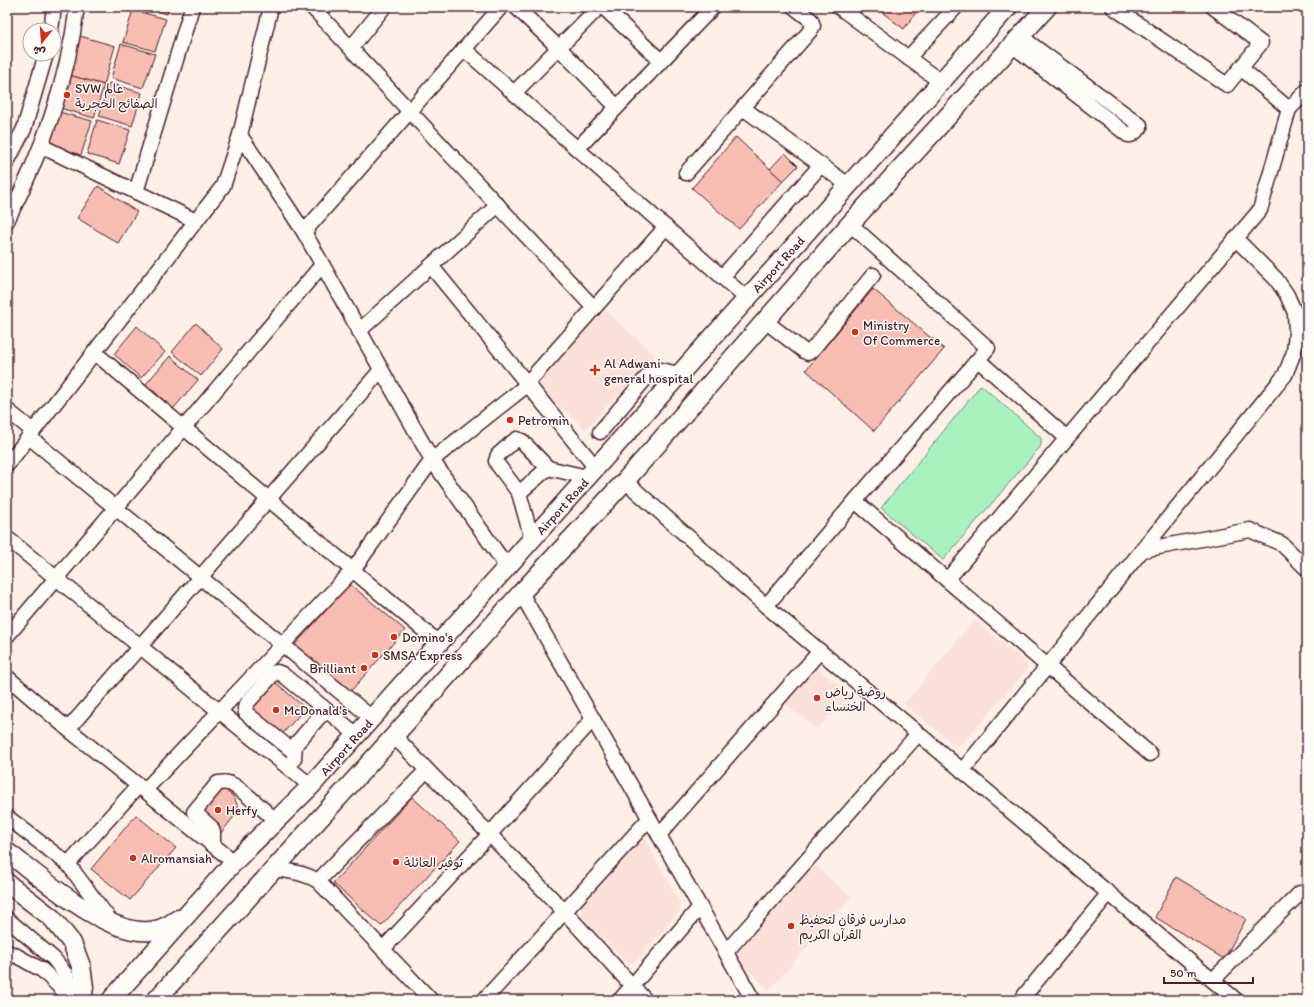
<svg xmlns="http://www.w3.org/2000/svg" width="1314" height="1007" font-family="Itim,'Playpen Sans Arabic',sans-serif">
<rect width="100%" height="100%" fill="#fcf0e9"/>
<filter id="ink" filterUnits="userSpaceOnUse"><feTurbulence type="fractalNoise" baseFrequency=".025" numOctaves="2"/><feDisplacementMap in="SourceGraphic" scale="8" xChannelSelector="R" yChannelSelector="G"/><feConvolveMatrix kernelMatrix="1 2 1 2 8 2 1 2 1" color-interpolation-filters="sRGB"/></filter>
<g filter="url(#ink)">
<!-- built -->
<g fill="#fbe1d9">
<path d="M603,308L655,355L586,429L536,385Z"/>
<path d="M974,620L1027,663L1026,671L963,743L955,745L904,704Z"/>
<path d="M815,666L850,695L817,729L783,702Z"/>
<path d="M643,837L680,902L679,912L636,961L629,964L582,917V904L633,845Z"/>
<path d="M810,862L852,897L769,990L732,955Z"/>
</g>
<!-- green -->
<path fill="#a9f2c0" stroke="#7a8876" d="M981,385L1041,438V446L943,560L881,508Z"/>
<!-- building -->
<g fill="#f9beb3" stroke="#4a1f2b">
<path d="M144,7H170L167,14Z"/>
<path d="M875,7H920L904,29Z"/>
<path d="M133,10L166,19L155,51L123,42Z"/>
<path d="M80,36L115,46L104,85L69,75Z"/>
<path d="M121,44L155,54L143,88L111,78Z"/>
<path d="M69,75L104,85L94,118L60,108Z"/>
<path d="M109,83L142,93L132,126L99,116Z"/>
<path d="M59,112L92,121L81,155L49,145Z"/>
<path d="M97,120L130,130L119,164L87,154Z"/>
<path d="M736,137L783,181L739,229L692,188Z"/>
<path d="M785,153L798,166L783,181L770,169Z"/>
<path d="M98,186L137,212L118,243L77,218Z"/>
<path d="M873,289L944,349L874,431L806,370Z"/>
<path d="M196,323L223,349L201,376L172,352Z"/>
<path d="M137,326L165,352L141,378L114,354Z"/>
<path d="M170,356L198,380L173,409L146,384Z"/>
<path d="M350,584L405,630L349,693L293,647Z"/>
<path d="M273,680L305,708L279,738L248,711Z"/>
<path d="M219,785L234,797L238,807L236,814L221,833L197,812Z"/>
<path d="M412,797L460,841L381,926L333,883Z"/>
<path d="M136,815L176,848L130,900L91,869Z"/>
<path d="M1176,877L1246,919L1224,959L1155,917Z"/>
</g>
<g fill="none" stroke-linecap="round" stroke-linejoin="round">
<defs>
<g id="minor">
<path d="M312,7L594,308"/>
<path d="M516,7L559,48L617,107"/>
<path d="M603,7L661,61"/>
<path d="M839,7L941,82"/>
<path d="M1113,7L1227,85L1261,43L1213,7"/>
<path d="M51,30L54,7"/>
<path d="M1012,45L1128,135H1131L1140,128V125L1020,36"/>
<path d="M351,48L384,7"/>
<path d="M464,49L747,299"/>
<path d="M908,58L956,7"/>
<path d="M514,93L599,7"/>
<path d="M743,108L848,185"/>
<path d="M1289,109L1307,91"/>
<path d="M240,135L304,232L432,460L507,567"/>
<path d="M41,146L196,221"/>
<path d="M577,149L713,7"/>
<path d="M7,162L24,129L46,54"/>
<path d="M686,173L810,31L813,26L811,20L794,7"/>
<path d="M136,192L192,7"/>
<path d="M7,221C42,152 67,84 77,7"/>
<path d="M304,232L501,7"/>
<path d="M431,266L596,468"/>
<path d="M722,277L821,165"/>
<path d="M765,321L804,351L808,353L812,350L873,275"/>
<path d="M359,331L498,205"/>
<path d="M94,352L439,643"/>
<path d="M978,360L1067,438"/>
<path d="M7,410L33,431"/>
<path d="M600,432L652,371L661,370L679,374"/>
<path d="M29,437L372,718"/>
<path d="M7,465L223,186L240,135L271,7"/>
<path d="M625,481L766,606L1236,1000"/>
<path d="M519,493L498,465L496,461L498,455L514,441L517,439L522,441L548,468"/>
<path d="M855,501L1150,754"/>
<path d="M7,538L311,786"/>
<path d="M532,539L519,493L548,468L587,477"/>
<path d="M1143,550L1250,530L1282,544L1307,569"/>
<path d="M947,580L1260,210L1289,109L1242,69"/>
<path d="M521,593L753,1000"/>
<path d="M766,606L855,501L988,348L850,224"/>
<path d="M7,636L322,265"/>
<path d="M7,677L68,729L234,862"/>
<path d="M68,729L381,370"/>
<path d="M394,736L564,911L645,1000"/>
<path d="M294,752L246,713L245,708L248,702L274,673L277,672L282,674L357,735"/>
<path d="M294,759L295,745L320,716L328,712"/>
<path d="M962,771L1285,375L1294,352L1296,333L1295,313L1287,295L1276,279L1236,239"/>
<path d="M145,790L353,570L432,460L522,389L666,227"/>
<path d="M7,817L68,864L112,923"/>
<path d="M659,835L820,651"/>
<path d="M213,845V832L211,827L194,812L218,783C221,783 225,782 228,783C237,784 267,813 276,821"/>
<path d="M68,864L139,785"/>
<path d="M274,869C290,871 305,873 318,881L431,1000"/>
<path d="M318,881L427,770"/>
<path d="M7,919L54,959L66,975L72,1000"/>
<path d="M383,949L489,835L593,719"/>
<path d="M7,952L15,955L42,970L72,999"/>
<path d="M726,952L918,734"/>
<path d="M1213,980L1300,893"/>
<path d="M484,1000L649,819"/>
<path d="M620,1000L700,907"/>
<path d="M1028,1000L1024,996L1109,893"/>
</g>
<g id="major">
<path d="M7,852C42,878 105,935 150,931C162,930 170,925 178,919"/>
<path d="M7,883L52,918L72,943L81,966L84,987L82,1000"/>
<path d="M111,1000L234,862L311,786L1008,7"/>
<path d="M156,1000L394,736L521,593L625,481L850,224L1047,7"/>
</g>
</defs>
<!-- minor casing -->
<use href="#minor" stroke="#4a1f2b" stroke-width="17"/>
<!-- major casing -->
<use href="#major" stroke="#4a1f2b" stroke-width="21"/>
<!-- minor -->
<use href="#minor" stroke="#fdfcf7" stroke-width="14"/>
<!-- major -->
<use href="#major" stroke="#fdfcf7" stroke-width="18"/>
</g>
</g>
<!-- markers -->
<g fill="#c8321e" stroke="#fdfcf7" stroke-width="1.5">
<circle cx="67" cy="95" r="4"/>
<circle cx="855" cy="332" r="4"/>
<path d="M593 364h4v4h4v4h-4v4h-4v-4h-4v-4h4z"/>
<circle cx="510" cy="420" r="4"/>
<circle cx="394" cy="637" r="4"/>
<circle cx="375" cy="655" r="4"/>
<circle cx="364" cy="668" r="4"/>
<circle cx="817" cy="698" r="4"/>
<circle cx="276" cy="710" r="4"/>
<circle cx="218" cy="810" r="4"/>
<circle cx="133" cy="858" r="4"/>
<circle cx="396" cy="862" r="4"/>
<circle cx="791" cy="926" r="4"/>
</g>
<g text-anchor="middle" stroke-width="3" stroke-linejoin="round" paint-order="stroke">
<!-- poi labels -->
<g font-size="13" fill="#4a1f2b" stroke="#fdfcf7" text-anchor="start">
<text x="75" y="93">SVW عالم<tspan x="75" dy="15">الصفائح الحجرية</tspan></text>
<text x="863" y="330">Ministry<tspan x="863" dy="15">Of Commerce</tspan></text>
<text x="604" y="368">Al Adwani<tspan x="604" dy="15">general hospital</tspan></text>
<text x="518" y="425">Petromin</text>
<text x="402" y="642">Domino's</text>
<text x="383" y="660">SMSA Express</text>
<text x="356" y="673" text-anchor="end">Brilliant</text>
<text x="825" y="696">روضة رياض<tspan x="825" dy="15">الخنساء</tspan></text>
<text x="284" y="715">McDonald's</text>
<text x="226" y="815">Herfy</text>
<text x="141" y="863">Alromansiah</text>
<text x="404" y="867">توفير العائلة</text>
<text x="799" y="924">مدارس فرقان لتحفيظ<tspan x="799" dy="15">القرآن الكريم</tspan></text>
</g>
<!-- street labels -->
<g font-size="13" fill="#4a1f2b" stroke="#fdfcf7">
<text transform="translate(778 264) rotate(-48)" y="5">Airport Road</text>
<text transform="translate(562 506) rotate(-48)" y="5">Airport Road</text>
<text transform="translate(346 747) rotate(-48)" y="5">Airport Road</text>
</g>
</g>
<!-- margin -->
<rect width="1314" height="1007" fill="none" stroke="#fdfcf7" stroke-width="24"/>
<rect x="12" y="12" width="1290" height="983" fill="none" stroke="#4a1f2b" stroke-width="1.5" filter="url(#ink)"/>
<!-- north arrow -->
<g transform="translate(42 42) rotate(197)"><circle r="19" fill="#fdfcf7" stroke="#b5a4a5"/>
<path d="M0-3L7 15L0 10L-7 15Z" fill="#c8321e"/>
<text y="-6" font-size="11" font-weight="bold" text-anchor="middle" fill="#4a1f2b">ش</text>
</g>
<!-- scale -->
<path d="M1164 977v6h89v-6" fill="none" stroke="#4a1f2b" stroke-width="2"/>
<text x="1170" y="977" font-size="12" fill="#4a1f2b" stroke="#fdfcf7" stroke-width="3" paint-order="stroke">50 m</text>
</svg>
